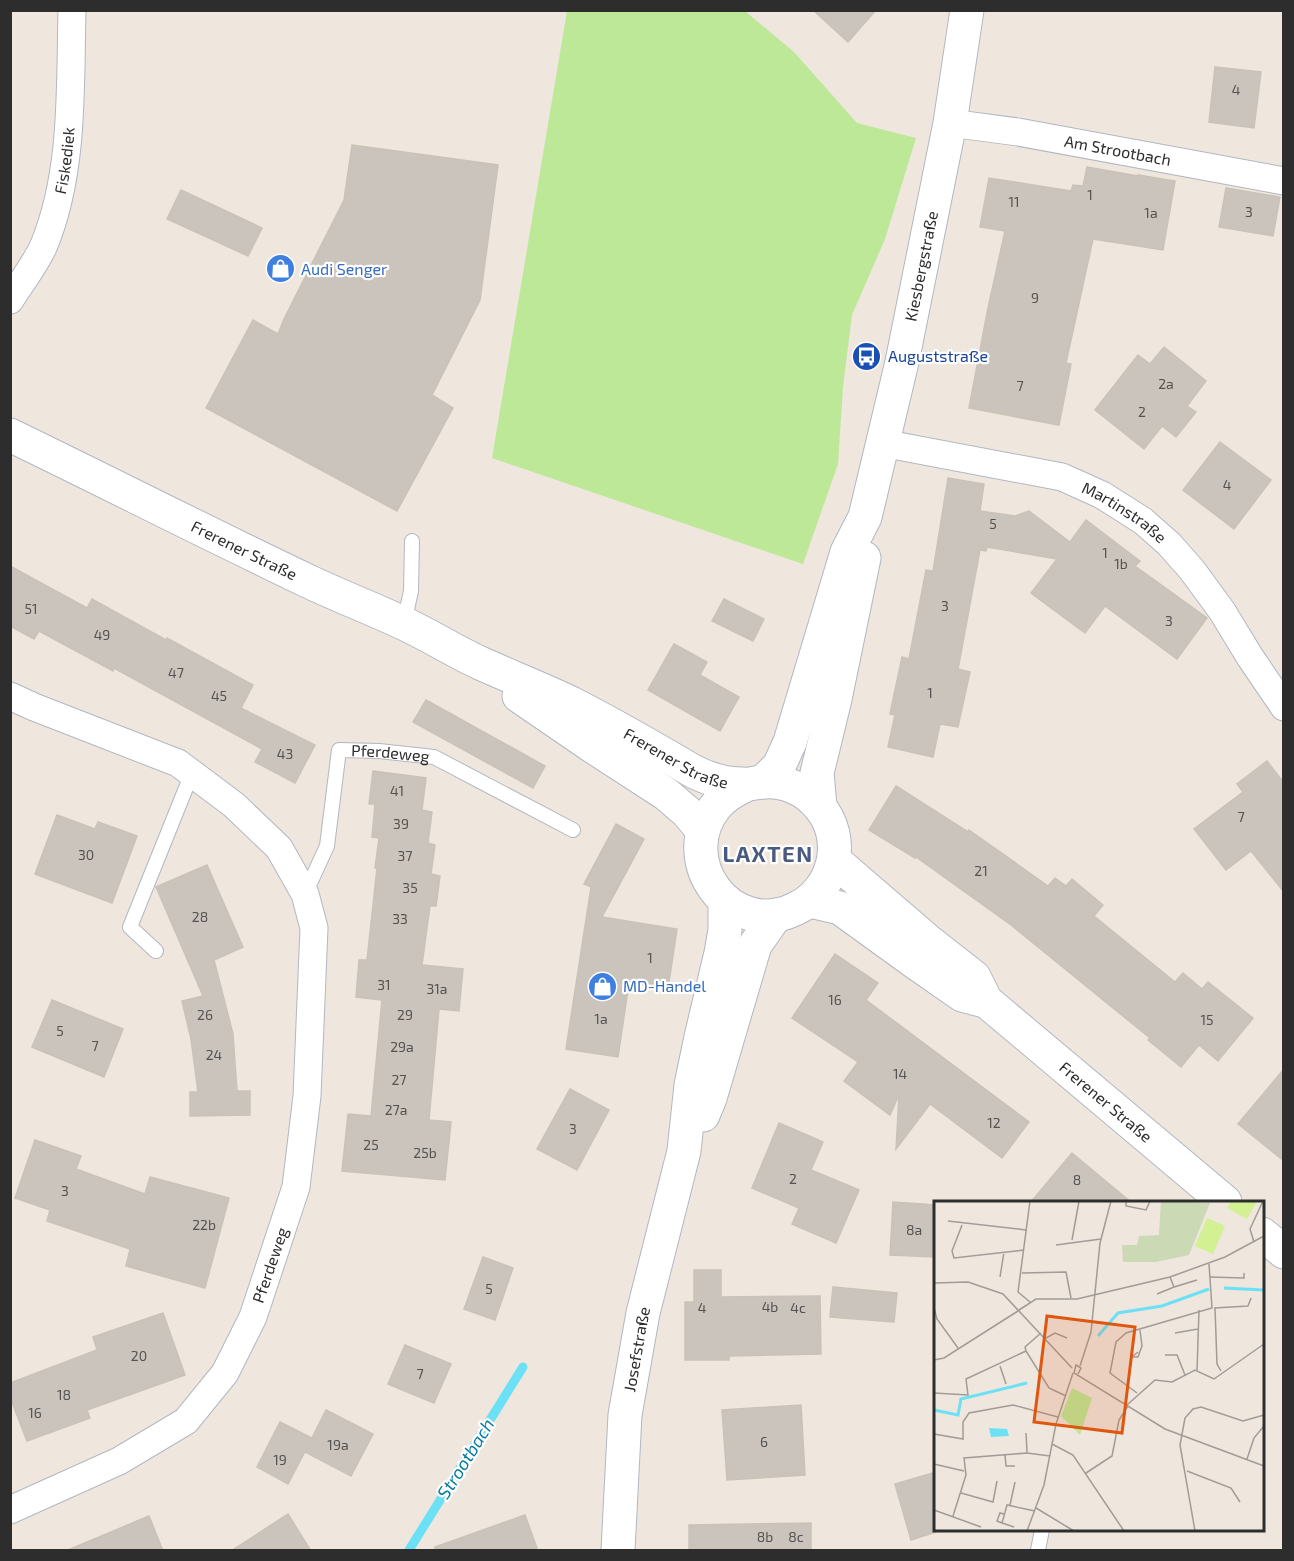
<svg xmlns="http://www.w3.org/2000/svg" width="1294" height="1561" font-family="'Exo 2',sans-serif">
<rect width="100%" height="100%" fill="#efe6de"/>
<!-- green -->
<path fill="#bde898" d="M567,11H745L794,52L857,123L916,138L885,239L852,315L843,387L838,464L803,564L492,458Z"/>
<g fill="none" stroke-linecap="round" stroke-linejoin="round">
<!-- stream -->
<path stroke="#6ce1f6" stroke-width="9" d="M409,1550L523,1367"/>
</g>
<!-- building -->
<g fill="#cbc4bd" stroke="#cbc2b7" stroke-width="1.5">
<path d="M813,10H876L848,42Z"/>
<path d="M1215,67L1261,72L1254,128L1209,122Z"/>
<path d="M352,145L498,165L480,300L432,395L453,408L397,511L206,408L253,320L278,334L284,319L344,200Z"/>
<path d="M1087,167L1138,176V175L1175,181L1163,250L1093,239L1066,363L1071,364L1059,425L969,408L988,308L1005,231L980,227L989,178L1071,191L1073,185L1083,186Z"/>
<path d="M1226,188L1280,197L1273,236L1219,227Z"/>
<path d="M181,190L262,228L248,256L167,219Z"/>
<path d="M1164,347L1206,381L1187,406L1196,412L1176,437L1162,426L1144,449L1095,410L1138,355L1150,364Z"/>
<path d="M1220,442L1271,480L1234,529L1183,490Z"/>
<path d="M948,478L984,484L980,511L1015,516L1029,511L1070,542L1086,520L1140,561L1135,566L1207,618L1177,659L1105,606L1085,633L1031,593L1057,559L987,547L986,551L980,550L958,669L970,672L958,727L940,724L933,757L888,747L895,715L890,714L902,657L909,659L926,570L933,571Z"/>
<path d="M10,566L87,608L92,599L166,640L167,638L253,685L241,708L315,745L295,783L255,762L262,749L114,668L113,671L39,631L34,639L10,626Z"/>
<path d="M724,599L764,619L753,641L712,621Z"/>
<path d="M674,644L707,662L700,675L739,697L720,731L648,690Z"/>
<path d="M426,700L545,766L533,788L413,722Z"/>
<path d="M1267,761L1284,783V892L1251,851L1226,870L1194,829L1243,792L1237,784Z"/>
<path d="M373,771L426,778L422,810L432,812L428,843L435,845L431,874L440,876L436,906H430L422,965L463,969L459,1011L439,1009L429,1120L451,1122L445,1180L342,1171L348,1114L371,1116L382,1000L356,997L359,960H367L377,868H375L379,838L372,837L375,804H369Z"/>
<path d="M896,786L968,832L969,830L1048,886L1055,878L1066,886L1072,879L1103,905L1094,916L1175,982L1183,973L1202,989L1208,982L1253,1018L1218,1061L1199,1045L1181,1067L1148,1040L1150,1038L1011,925L916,857L915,858L869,830Z"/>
<path d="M57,815L95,829L98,822L137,836L112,903L35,874Z"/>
<path d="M616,824L644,839L602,917L677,929L668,989L629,983L618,1057L566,1049L591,887L584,884Z"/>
<path d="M207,865L243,947L214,960L233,1034L237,1091H250V1115L190,1116V1092H198L191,1039L182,1001L203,996L156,887Z"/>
<path d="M835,954L878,983L866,1000L1029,1122L1002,1158L930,1104L896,1149L899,1095L890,1115L844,1081L858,1062L792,1018Z"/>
<path d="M52,1000L123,1029L104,1077L32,1047Z"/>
<path d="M1284,1069V1161L1238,1124Z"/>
<path d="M570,1089L609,1110L577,1170L537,1149Z"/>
<path d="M779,1123L823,1142L811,1170L859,1190L836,1243L792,1224L799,1208L752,1188Z"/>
<path d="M35,1140L81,1156L76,1169L145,1194L150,1177L229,1198L205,1288L126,1266L130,1249L47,1221L50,1210L15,1198Z"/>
<path d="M1072,1153L1132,1203H1030Z"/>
<path d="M893,1202L936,1205V1257L890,1255Z"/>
<path d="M483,1257L513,1268L495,1320L464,1309Z"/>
<path d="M694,1270H721V1297L820,1296L821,1354L729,1356V1360H685V1302H694Z"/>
<path d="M833,1287L897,1293L894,1322L830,1317Z"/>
<path d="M163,1313L185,1375L87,1410L90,1418L27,1441L10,1397V1383L97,1350L93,1337Z"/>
<path d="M405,1345L451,1364L434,1403L388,1384Z"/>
<path d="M801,1405L805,1475L727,1480L722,1410Z"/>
<path d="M326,1410L373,1434L351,1476L305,1452Z"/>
<path d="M280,1422L312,1438L288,1484L257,1467Z"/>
<path d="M936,1472V1532L911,1540L895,1484Z"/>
<path d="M288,1514L311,1551H231Z"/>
<path d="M525,1515L538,1551H435V1547Z"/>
<path d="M149,1516L163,1551H68V1550Z"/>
<path d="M811,1523V1551H689V1525Z"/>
</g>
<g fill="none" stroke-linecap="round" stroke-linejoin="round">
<defs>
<g id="lane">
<path d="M404,623L411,591L412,541"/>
<path id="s1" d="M305,894L327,846L339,750L379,751L434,757L573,830"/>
<path d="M156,951L130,927L192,773"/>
<path d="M1038,1550L1042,1530"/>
</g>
<g id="street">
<path id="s2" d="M950,123L1018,132L1284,181"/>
<path id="s3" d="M10,300C20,284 37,262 44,245C74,172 70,88 72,10"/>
<path id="s4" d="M882,443L1062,477L1102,495L1143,521L1169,544L1192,570L1222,611L1250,657L1284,707"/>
<path d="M10,696L34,707L178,763L234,805L279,848L305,894L314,928L307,1096L296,1187L253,1317L225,1373L186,1421L119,1461L10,1510"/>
</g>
<g id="secondary">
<path id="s5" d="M10,435C111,484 211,535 312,583C342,597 373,609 403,623C429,635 454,651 480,663C511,677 542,689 571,703C612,724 652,747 691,770C707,779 726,784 744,784C751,785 756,782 763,782C783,780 805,789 818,805C848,838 835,891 795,909C731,940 672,860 716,806C724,796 735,790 746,785"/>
<path d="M519,696L592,746L666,794L687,812L703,831"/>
<path id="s6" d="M763,782L779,766L790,742L847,552L865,517L902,362L950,123L967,10"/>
<path d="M820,806L817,773L835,699L864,558"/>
<path id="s7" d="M834,860L928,941L974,977L986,1001L1225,1202"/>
<path d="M810,901L840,908L916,963L962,995L981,1000"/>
<path d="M703,1115L710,1098L755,945L776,915"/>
<path d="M1262,1234L1284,1252"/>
<path id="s8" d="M618,1550L625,1415L643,1313L684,1151L691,1085L701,1037L721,953L725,930V901"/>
</g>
</defs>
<!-- lane casing -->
<use href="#lane" stroke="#b2b7c1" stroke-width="16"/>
<!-- street casing -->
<use href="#street" stroke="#b2b7c1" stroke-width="29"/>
<!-- secondary casing -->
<use href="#secondary" stroke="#b2b7c1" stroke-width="35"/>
<!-- lane -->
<use href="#lane" stroke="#fff" stroke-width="14"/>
<!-- street -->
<use href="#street" stroke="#fff" stroke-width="27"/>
<!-- secondary -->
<use href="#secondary" stroke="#fff" stroke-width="33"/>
</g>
<!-- icons -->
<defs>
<symbol id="shop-disc" viewBox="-11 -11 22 22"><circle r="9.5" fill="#3f7fe0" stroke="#fff"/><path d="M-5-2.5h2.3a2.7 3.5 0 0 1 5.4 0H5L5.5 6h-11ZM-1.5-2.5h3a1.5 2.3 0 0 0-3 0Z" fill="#fff"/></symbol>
<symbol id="bus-disc" viewBox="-11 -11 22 22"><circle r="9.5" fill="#1a4fb4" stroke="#fff"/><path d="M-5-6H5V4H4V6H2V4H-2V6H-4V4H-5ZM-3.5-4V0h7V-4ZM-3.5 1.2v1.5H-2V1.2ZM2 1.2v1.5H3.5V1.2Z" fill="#fff"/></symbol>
</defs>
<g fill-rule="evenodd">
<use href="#shop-disc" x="264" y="252" width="33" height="33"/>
<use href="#bus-disc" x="850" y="340" width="33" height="33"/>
<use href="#shop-disc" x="586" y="970" width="33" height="33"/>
</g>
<g text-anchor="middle" stroke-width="4.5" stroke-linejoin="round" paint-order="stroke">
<!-- number labels -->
<g font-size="14" fill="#545351">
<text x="1236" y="95">4</text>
<text x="1090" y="200">1</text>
<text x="1014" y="207">11</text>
<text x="1249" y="217">3</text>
<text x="1151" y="218">1a</text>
<text x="1035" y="303">9</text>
<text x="1166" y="389">2a</text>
<text x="1020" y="391">7</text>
<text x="1142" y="417">2</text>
<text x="1227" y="490">4</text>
<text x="993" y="529">5</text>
<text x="1105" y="558">1</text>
<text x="1121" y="569">1b</text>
<text x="945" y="611">3</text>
<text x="31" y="614">51</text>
<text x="1169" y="626">3</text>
<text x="102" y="640">49</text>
<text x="176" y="678">47</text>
<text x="930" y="698">1</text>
<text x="219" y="701">45</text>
<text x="285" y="759">43</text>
<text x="397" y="796">41</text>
<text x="1241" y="822">7</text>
<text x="401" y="829">39</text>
<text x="86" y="860">30</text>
<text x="405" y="861">37</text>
<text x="981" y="876">21</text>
<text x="410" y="893">35</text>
<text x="200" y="922">28</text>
<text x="400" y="924">33</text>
<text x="650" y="963">1</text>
<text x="384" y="990">31</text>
<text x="437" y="994">31a</text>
<text x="835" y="1005">16</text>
<text x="205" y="1020">26</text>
<text x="405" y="1020">29</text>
<text x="601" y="1024">1a</text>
<text x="1207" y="1025">15</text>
<text x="60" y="1036">5</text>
<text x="95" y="1051">7</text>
<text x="402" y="1052">29a</text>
<text x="214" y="1060">24</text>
<text x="900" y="1079">14</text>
<text x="399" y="1085">27</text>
<text x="396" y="1115">27a</text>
<text x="994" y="1128">12</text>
<text x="573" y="1134">3</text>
<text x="371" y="1150">25</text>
<text x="425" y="1158">25b</text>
<text x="793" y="1184">2</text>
<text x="1077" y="1185">8</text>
<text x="65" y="1196">3</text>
<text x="204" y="1230">22b</text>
<text x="914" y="1235">8a</text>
<text x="489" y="1294">5</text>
<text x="770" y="1312">4b</text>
<text x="702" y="1313">4</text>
<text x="798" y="1313">4c</text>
<text x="139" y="1361">20</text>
<text x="420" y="1379">7</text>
<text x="64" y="1400">18</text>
<text x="35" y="1418">16</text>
<text x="764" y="1447">6</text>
<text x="338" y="1450">19a</text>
<text x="280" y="1465">19</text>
<text x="765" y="1542">8b</text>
<text x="796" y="1542">8c</text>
</g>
<!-- street labels -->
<g font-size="16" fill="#2d2d2d" stroke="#fff">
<text dy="6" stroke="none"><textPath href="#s2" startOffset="170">Am Strootbach</textPath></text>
<text dy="6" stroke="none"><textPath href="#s3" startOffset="152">Fiskediek</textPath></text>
<text dy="6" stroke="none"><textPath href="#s6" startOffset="544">Kiesbergstraße</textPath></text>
<text dy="6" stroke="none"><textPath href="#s4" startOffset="255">Martinstraße</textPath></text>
<text dy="6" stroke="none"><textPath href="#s5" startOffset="261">Frerener Straße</textPath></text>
<text dy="6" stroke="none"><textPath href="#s1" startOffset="201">Pferdeweg</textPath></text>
<text dy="6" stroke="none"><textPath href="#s5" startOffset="741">Frerener Straße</textPath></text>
<text dy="6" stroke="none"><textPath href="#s7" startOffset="366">Frerener Straße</textPath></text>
<text transform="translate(270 1265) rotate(-71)" y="6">Pferdeweg</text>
<text dy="6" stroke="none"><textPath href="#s8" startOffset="202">Josefstraße</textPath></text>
</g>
<!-- shop labels -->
<g font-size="16" fill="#366cbe" stroke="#fff" text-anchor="start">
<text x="301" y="275">Audi Senger</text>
<text x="623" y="992">MD-Handel</text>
</g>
<!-- transit labels -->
<g font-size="16" fill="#164399" stroke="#fff" text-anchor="start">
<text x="888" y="362">Auguststraße</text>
</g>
<!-- water labels -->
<g font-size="18" font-style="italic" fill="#067da0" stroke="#fff">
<text transform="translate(466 1459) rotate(-58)" y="6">Strootbach</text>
</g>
<!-- district labels -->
<g font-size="22" font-weight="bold" letter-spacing="1.5" fill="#495a81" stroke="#fff">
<text x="768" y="862">LAXTEN</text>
</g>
</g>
<!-- overview -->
<g transform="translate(934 1201)">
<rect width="330" height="330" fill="#efe6de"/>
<path d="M138,187L158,197L146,234L127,215Z" fill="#bde898"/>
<path d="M227,0L276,2L255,54L222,61H189L188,44H203L205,35L225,34Z" fill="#cbdab4"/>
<path d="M297,0H323L313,18L293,7ZM273,17L291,25L279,53L261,45Z" fill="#d3f093"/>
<path d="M55,227L73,228L75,235L57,236Z" fill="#6ce1f6"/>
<path fill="none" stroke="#6ce1f6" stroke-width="3" d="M290,87L330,89M164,135L184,112L228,105L275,88M0,209L24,214L27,198L93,182"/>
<path fill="none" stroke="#a19c97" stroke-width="1.5" d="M96,0L84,91L96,101M192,0V5L212,9L216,0M14,20L92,29M28,24L18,50L20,57L90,49M138,39L145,0M320,41L316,28L329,0M122,44L167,38M88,72L132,71L137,97M66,76L70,51M236,76L240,86L263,79M275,76L310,77V72M0,82L34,81L69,93L138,167M223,93L240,86M0,107L3,118L24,147M280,107L314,105L317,97M281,107L283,163L287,170M85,109L102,98H143L236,76L291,56L330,35M241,132L264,128M112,137L121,132L133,137M92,150L115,187L132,195M204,151L198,156H204L208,145L206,129M231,154H243L251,174M0,159L10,157L84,110M66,165L72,183M146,165L157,131L166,42L177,0M263,170L265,109M144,173L147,167L142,164L140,172L231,228L330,265M0,192L34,194L32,178L92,150L91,146L107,132M203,192L176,172L182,141L192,132L278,107L275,63M193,204L221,179L238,181L261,169L280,178L330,143M92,232L93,251M0,233L29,238V221L35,212L79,204L124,216M118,243L139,254L190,330M71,254L72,265H81M313,258L320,237L330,225M0,263L30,270M253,270L297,287L306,301M152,272L178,255L185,219L194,205M27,292L59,301L63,280M76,304L81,281M102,307L140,330M0,309L47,326M19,315L32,274L30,257L93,252L116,255M68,322L63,320L66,312L70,313M80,326L68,322L73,304L101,310M93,330L110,284L122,223L139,172M261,330L246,244L251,217L259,208L267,206L309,220L330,214"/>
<path fill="#df570e" fill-opacity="0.15" stroke="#df570e" stroke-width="3" d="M113,115L201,126L188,232L100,221Z"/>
<rect width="330" height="330" fill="none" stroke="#2d2d2d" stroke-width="3"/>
</g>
<!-- border -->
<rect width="1294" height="1561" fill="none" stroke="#2d2d2d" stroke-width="24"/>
</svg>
